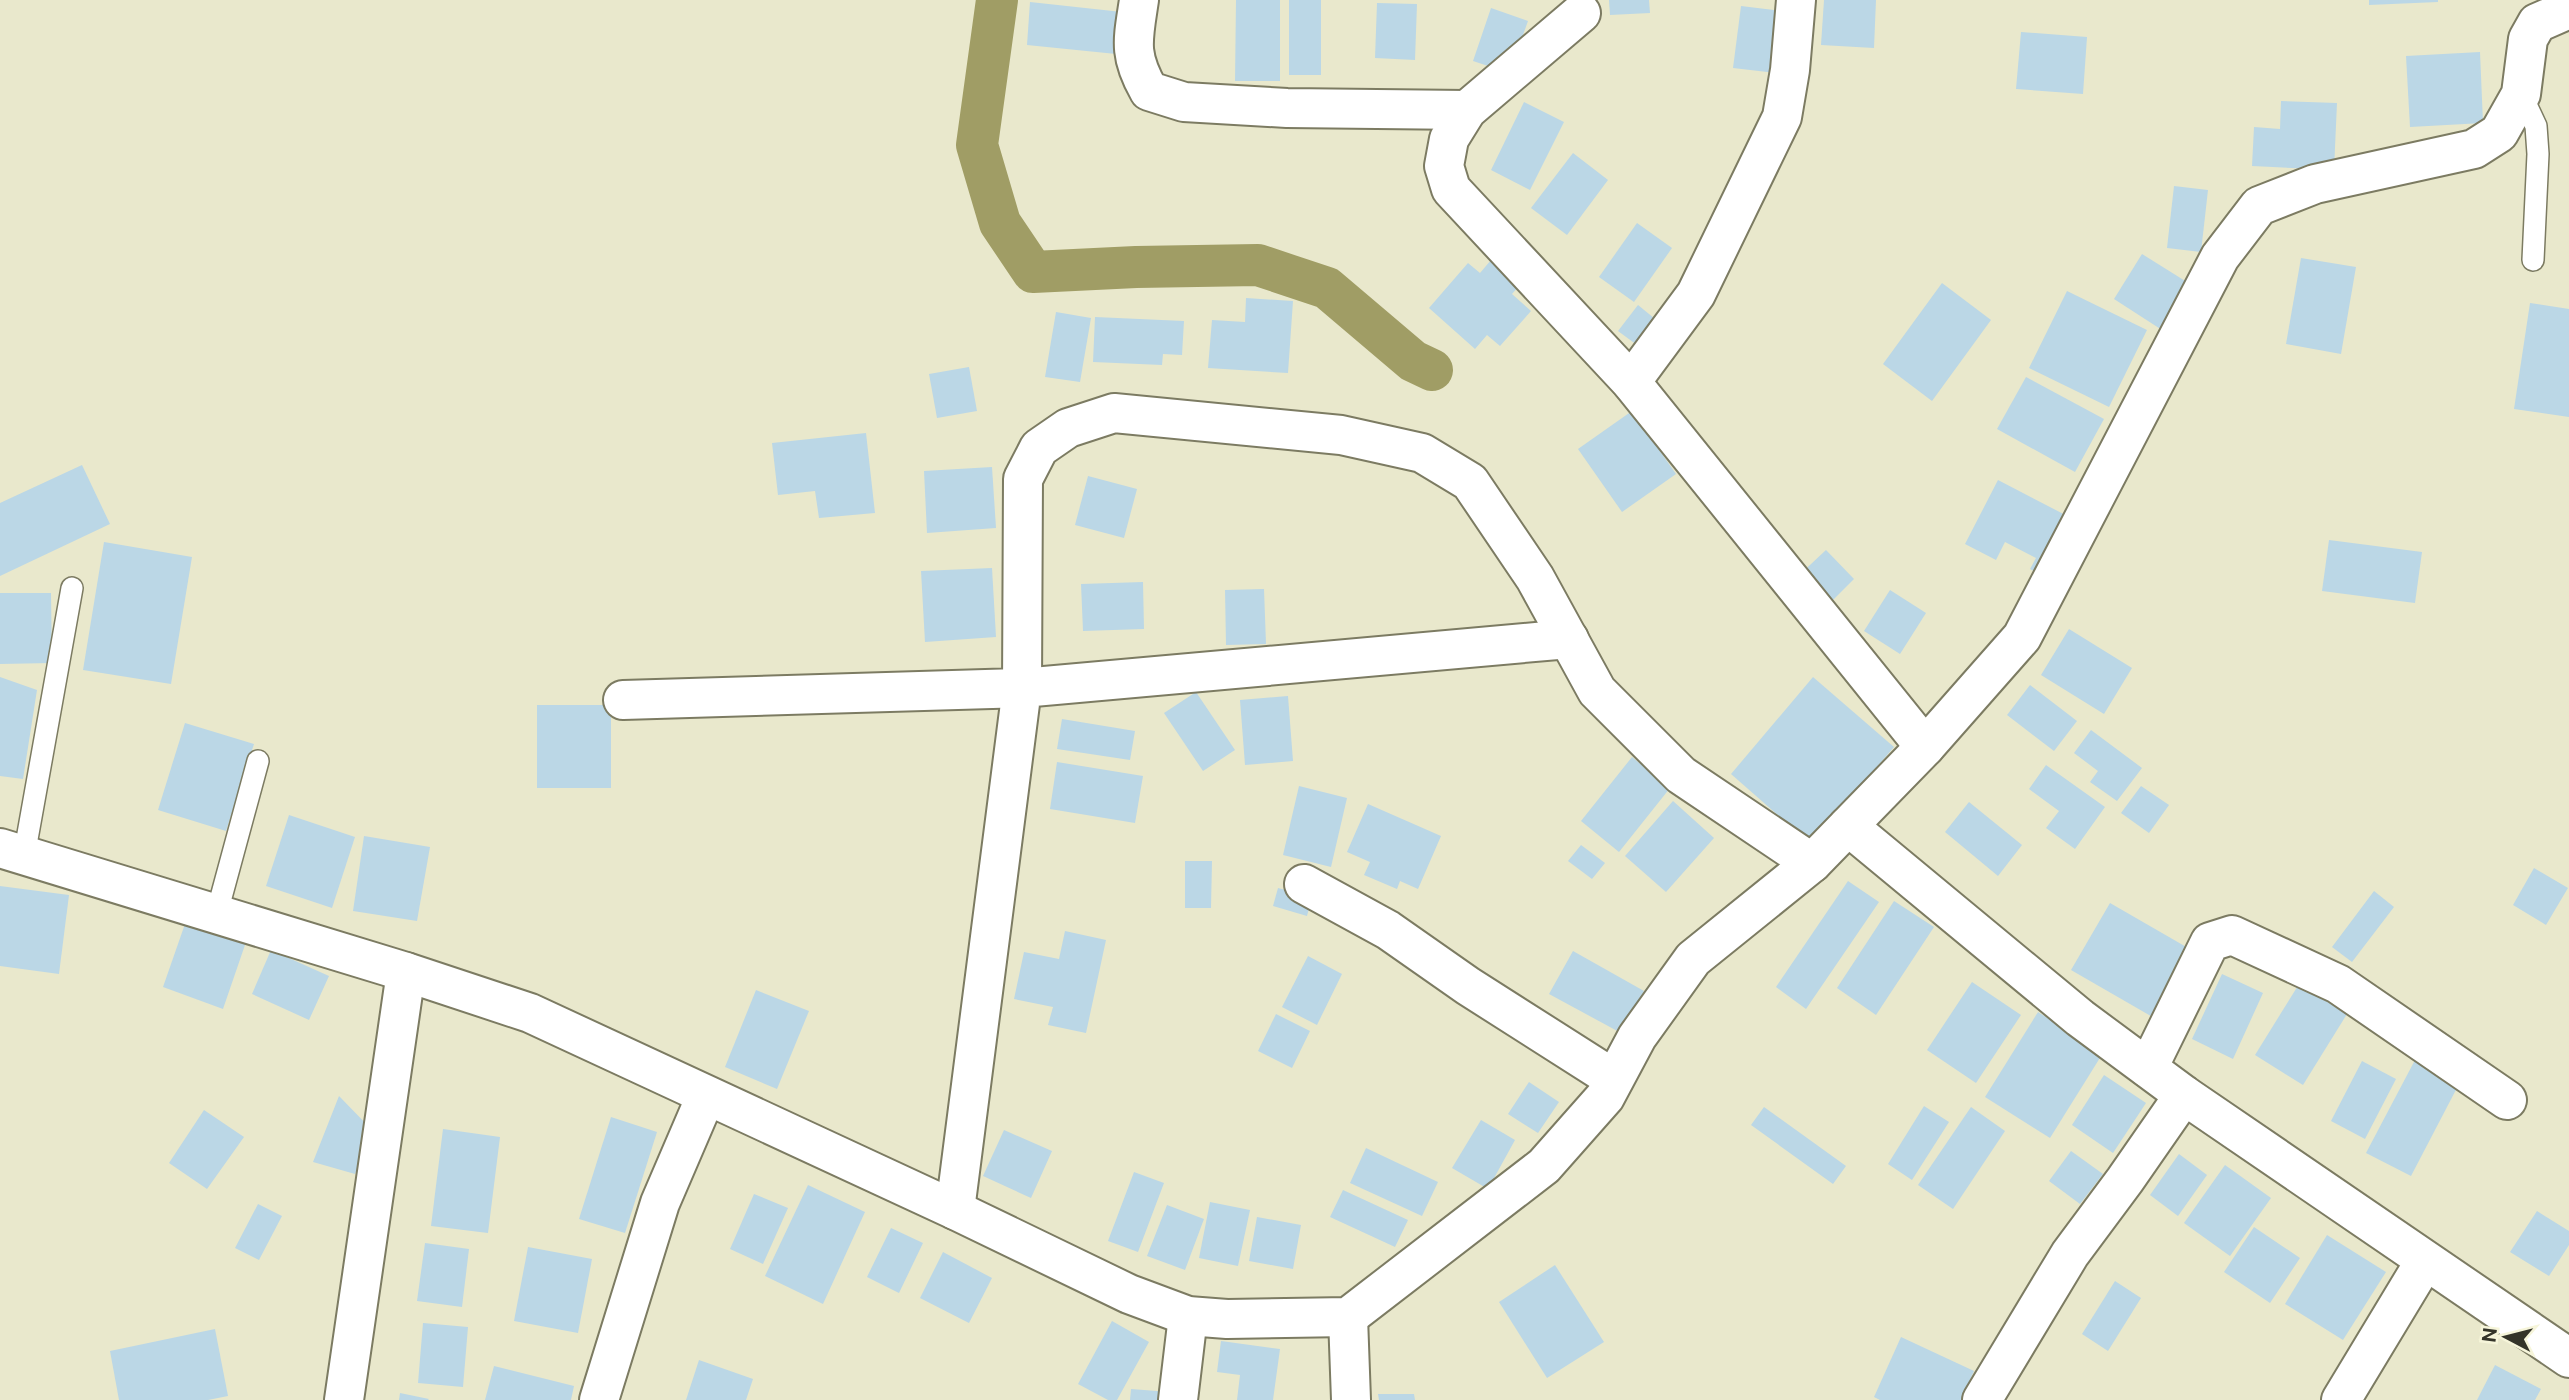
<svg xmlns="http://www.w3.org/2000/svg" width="2569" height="1400" font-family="'Public Sans',sans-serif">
<rect width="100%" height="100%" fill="#e9e8cc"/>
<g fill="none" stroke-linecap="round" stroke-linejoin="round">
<!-- canal -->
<path stroke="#a09d65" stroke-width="42" d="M997,0L977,145L1000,223L1033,272L1136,267L1258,265L1327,288L1413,361L1432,370"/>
</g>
<!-- building -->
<g fill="#bbd7e6">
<path d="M1236,0H1280V81H1235Z"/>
<rect x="1289" y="0" width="32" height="75"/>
<path d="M1609,0H1649L1650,13L1610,15Z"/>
<path d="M1824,0H1876L1874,48L1821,45Z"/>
<path d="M2369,0H2438V2L2369,5Z"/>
<path d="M1030,2L1122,12L1116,54L1027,45Z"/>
<path d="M1377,3L1417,4L1415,60L1375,58Z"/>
<path d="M1741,6L1783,11L1776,73L1733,68Z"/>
<path d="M1491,8L1528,21L1514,60L1499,55L1494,68L1473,61Z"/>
<path d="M2021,32L2087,37L2083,94L2016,89Z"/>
<path d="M2480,52L2483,123L2410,127L2406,56Z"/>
<path d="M2281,101L2337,103L2334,170L2252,166L2254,127L2280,129Z"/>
<path d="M1524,102L1564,122L1530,190L1491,170Z"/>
<path d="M1573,153L1608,180L1567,235L1531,208Z"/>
<path d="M2174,186L2208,190L2201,252L2167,248Z"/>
<path d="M1637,223L1672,248L1634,302L1599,277Z"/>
<path d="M1497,253L1525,279L1512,294L1531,311L1500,346L1487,335L1475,349L1429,308L1468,263L1480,273Z"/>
<path d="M2142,254L2190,284L2162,330L2114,299Z"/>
<path d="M2301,258L2356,267L2341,354L2286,344Z"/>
<path d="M1942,283L1991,320L1932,401L1883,364Z"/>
<path d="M2067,291L2147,330L2109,407L2029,368Z"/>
<path d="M1246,298L1293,301L1288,373L1208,368L1212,320L1245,322Z"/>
<path d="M2530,303L2569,309V417L2514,409Z"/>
<path d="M1638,305L1660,323L1641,348L1618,331Z"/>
<path d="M1056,312L1091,318L1080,382L1045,377Z"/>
<path d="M1095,317L1184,321L1182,355L1163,354L1162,365L1093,362Z"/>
<path d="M969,367L977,411L937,418L929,374Z"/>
<path d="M2026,377L2104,419L2075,472L1997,429Z"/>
<path d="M1632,411L1676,474L1622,512L1578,449Z"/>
<path d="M866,433L875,513L819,518L815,491L778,495L772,443Z"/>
<path d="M82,465L110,524L0,576V503Z"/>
<path d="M992,467L996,528L927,533L924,471Z"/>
<path d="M1088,476L1137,489L1124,538L1075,525Z"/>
<path d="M1998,480L2075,520L2045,577L2030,569L2036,558L2005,542L1996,560L1965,544Z"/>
<path d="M2329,540L2422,552L2415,603L2322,591Z"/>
<path d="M104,542L192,557L171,684L83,670Z"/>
<path d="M1826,550L1854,579L1824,609L1795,579Z"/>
<path d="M992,568L996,637L925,642L921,571Z"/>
<path d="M1143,582L1144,629L1083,631L1081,584Z"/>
<path d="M1264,589L1266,644L1226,645L1225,590Z"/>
<path d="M1890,590L1926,613L1900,654L1864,631Z"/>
<path d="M0,593H51L52,663L0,664Z"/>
<path d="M2069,629L2132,668L2104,714L2041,675Z"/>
<path d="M0,677L37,690L23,779L0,776Z"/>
<path d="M1813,677L1894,747L1811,844L1731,774Z"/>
<path d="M2030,685L2077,721L2054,751L2007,715Z"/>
<path d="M1196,692L1235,750L1203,771L1164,713Z"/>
<path d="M1288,696L1293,761L1245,765L1240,700Z"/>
<rect x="537" y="705" width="74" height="83"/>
<path d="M1062,719L1135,731L1130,760L1057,749Z"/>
<path d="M185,723L254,744L226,831L158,810Z"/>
<path d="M2091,730L2142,768L2117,801L2090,782L2098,771L2074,753Z"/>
<path d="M1632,757L1670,788L1619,852L1581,821Z"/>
<path d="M1057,762L1143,776L1135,823L1050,809Z"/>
<path d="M2046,765L2105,807L2075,849L2046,828L2059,811L2029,789Z"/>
<path d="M1299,786L1347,798L1331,867L1283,855Z"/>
<path d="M2141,786L2169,805L2149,833L2121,813Z"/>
<path d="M1673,801L1714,838L1666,892L1625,856Z"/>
<path d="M1969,802L2022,845L1998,876L1945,832Z"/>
<path d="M1368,804L1441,836L1418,889L1400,881L1397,889L1364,875L1370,862L1347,852Z"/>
<path d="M289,815L355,837L332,908L266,886Z"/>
<path d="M364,836L430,847L417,921L353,911Z"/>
<path d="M1581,845L1605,863L1592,879L1568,861Z"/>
<path d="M1185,861H1212L1211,908H1185Z"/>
<path d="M2534,868L2568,888L2546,925L2513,905Z"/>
<path d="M1848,881L1879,902L1806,1009L1776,987Z"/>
<path d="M0,886L69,895L59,974L0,966Z"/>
<path d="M1278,888L1312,897L1307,916L1273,906Z"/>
<path d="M2374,891L2394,907L2352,962L2332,947Z"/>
<path d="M1894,901L1934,927L1876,1015L1837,988Z"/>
<path d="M2110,903L2195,952L2156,1019L2071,970Z"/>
<path d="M186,921L246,942L223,1009L163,987Z"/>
<path d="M1065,931L1106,940L1086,1033L1048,1025L1053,1007L1014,999L1024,952L1059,959Z"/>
<path d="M271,950L329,976L309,1020L252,994Z"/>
<path d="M1573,951L1644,991L1621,1033L1549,994Z"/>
<path d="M1308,956L1342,974L1317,1025L1282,1007Z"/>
<path d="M2222,974L2263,993L2233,1059L2192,1039Z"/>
<path d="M1972,982L2021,1015L1976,1083L1927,1050Z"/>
<path d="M2299,984L2347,1014L2303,1085L2255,1055Z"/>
<path d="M756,990L809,1011L777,1089L725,1067Z"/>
<path d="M2038,1012L2103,1053L2050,1138L1985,1097Z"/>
<path d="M1276,1014L1310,1031L1292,1068L1258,1051Z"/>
<path d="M2415,1060L2459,1084L2411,1176L2366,1153Z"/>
<path d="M2362,1061L2396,1079L2365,1139L2331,1121Z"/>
<path d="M2104,1075L2146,1103L2113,1153L2072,1125Z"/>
<path d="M1529,1082L1559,1102L1538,1133L1508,1114Z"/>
<path d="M339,1096L372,1130L355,1174L313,1162Z"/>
<path d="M1924,1106L1949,1122L1912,1180L1888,1164Z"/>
<path d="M1764,1107L1846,1166L1833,1184L1751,1125Z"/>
<path d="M1971,1107L2005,1131L1953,1209L1918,1185Z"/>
<path d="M204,1110L244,1137L207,1189L169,1163Z"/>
<path d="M611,1117L657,1132L625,1233L579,1219Z"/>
<path d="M1481,1120L1515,1140L1488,1189L1452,1168Z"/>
<path d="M443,1129L500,1137L488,1233L431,1226Z"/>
<path d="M1004,1130L1052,1151L1031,1198L983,1176Z"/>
<path d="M1366,1148L1438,1182L1422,1216L1350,1183Z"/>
<path d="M2071,1151L2103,1174L2080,1204L2049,1181Z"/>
<path d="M2179,1154L2207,1175L2178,1216L2150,1195Z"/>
<path d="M2225,1165L2271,1198L2230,1256L2184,1223Z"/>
<path d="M1134,1172L1164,1183L1138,1252L1108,1241Z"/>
<path d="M808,1185L865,1212L823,1304L765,1276Z"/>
<path d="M1343,1190L1408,1220L1395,1247L1330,1217Z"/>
<path d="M754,1194L788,1208L763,1264L730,1249Z"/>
<path d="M1210,1202L1250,1210L1238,1266L1199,1258Z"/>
<path d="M258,1204L282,1216L259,1260L235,1248Z"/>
<path d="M1167,1205L1204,1219L1185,1270L1147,1256Z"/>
<path d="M2537,1211L2569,1231V1245L2549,1276L2510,1252Z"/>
<path d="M1257,1217L1301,1225L1293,1269L1249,1261Z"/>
<path d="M2254,1227L2300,1258L2270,1303L2224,1272Z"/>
<path d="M891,1228L923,1243L899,1293L867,1277Z"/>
<path d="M2327,1235L2386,1272L2343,1340L2285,1304Z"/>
<path d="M425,1243L469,1249L462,1307L417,1301Z"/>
<path d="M528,1247L592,1259L578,1333L514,1321Z"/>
<path d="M943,1252L992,1278L969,1323L920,1298Z"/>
<path d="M1555,1265L1604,1342L1547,1378L1499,1302Z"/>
<path d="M2115,1281L2141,1298L2108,1351L2082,1334Z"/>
<path d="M1112,1321L1149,1342L1117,1400H1108L1078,1384Z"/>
<path d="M423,1323L468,1327L463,1387L418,1383Z"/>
<path d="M215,1329L228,1396L208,1400H119L110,1351Z"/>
<path d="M1901,1337L1974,1371L1961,1400H1880L1874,1397Z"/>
<path d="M1221,1341L1280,1349L1273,1400H1237L1240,1375L1217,1372Z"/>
<path d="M699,1360L753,1379L746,1400H686Z"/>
<path d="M2495,1365L2541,1389L2535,1400H2477Z"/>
<path d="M494,1366L574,1386L571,1400H485Z"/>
<path d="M1131,1389L1170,1392L1169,1400H1130Z"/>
<path d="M400,1393L429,1399L428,1400H399Z"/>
<path d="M1378,1394H1414L1415,1400H1379Z"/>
</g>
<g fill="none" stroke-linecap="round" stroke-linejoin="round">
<defs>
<g id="service">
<path d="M2521,94L2536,126L2538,154L2533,260"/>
<path d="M24,856L72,588"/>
<path d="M216,916L258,761"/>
</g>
<g id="minor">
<path d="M1139,0C1133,40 1128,54 1149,91L1184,102L1287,108L1467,110"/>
<path d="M1581,13L1467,110L1449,139L1444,166L1451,189L1631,382L1925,747"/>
<path d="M1631,382L1696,294L1782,117L1790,70L1796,0"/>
<path d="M623,700L1022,688L1023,479L1039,448L1068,428L1114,413L1341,435L1422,453L1470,482L1535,578L1597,691L1681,775L1812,863"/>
<path d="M1848,826L2080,1018L2184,1095L2569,1358"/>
<path d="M0,848L406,972L530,1013L955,1210L1129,1294L1188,1316L1227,1319L1348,1317L1544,1166L1605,1097L1637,1037L1693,959L1812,863L1925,747L2022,637L2220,257L2259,206L2315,184L2474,149L2499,133L2521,94L2528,39L2537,23L2569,9"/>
<path d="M1304,884L1388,930L1468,986L1614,1079"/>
<path d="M2148,1068L2210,942L2232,935L2338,984L2507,1100"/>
<path d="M955,1210L1022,688L1569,639"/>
<path d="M1348,1317L1351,1400"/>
<path d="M344,1400L406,972"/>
<path d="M599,1400L660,1203L706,1096"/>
<path d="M1178,1400L1188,1316"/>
<path d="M1982,1400L2070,1254L2125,1180L2184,1095"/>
<path d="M2341,1400L2425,1261"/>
</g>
</defs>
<!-- service casing -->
<use href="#service" stroke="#7c7b62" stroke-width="24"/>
<!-- minor casing -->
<use href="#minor" stroke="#7c7b62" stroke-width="42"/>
<!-- service -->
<use href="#service" stroke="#fff" stroke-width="21"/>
<!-- minor -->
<use href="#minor" stroke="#fff" stroke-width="38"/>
</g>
<!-- north arrow -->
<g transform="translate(2506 1337) rotate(277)" stroke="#f6f5da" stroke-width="5" paint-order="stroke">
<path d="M0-5L12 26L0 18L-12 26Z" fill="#343429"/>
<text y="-10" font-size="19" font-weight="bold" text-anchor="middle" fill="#343429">N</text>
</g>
</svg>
